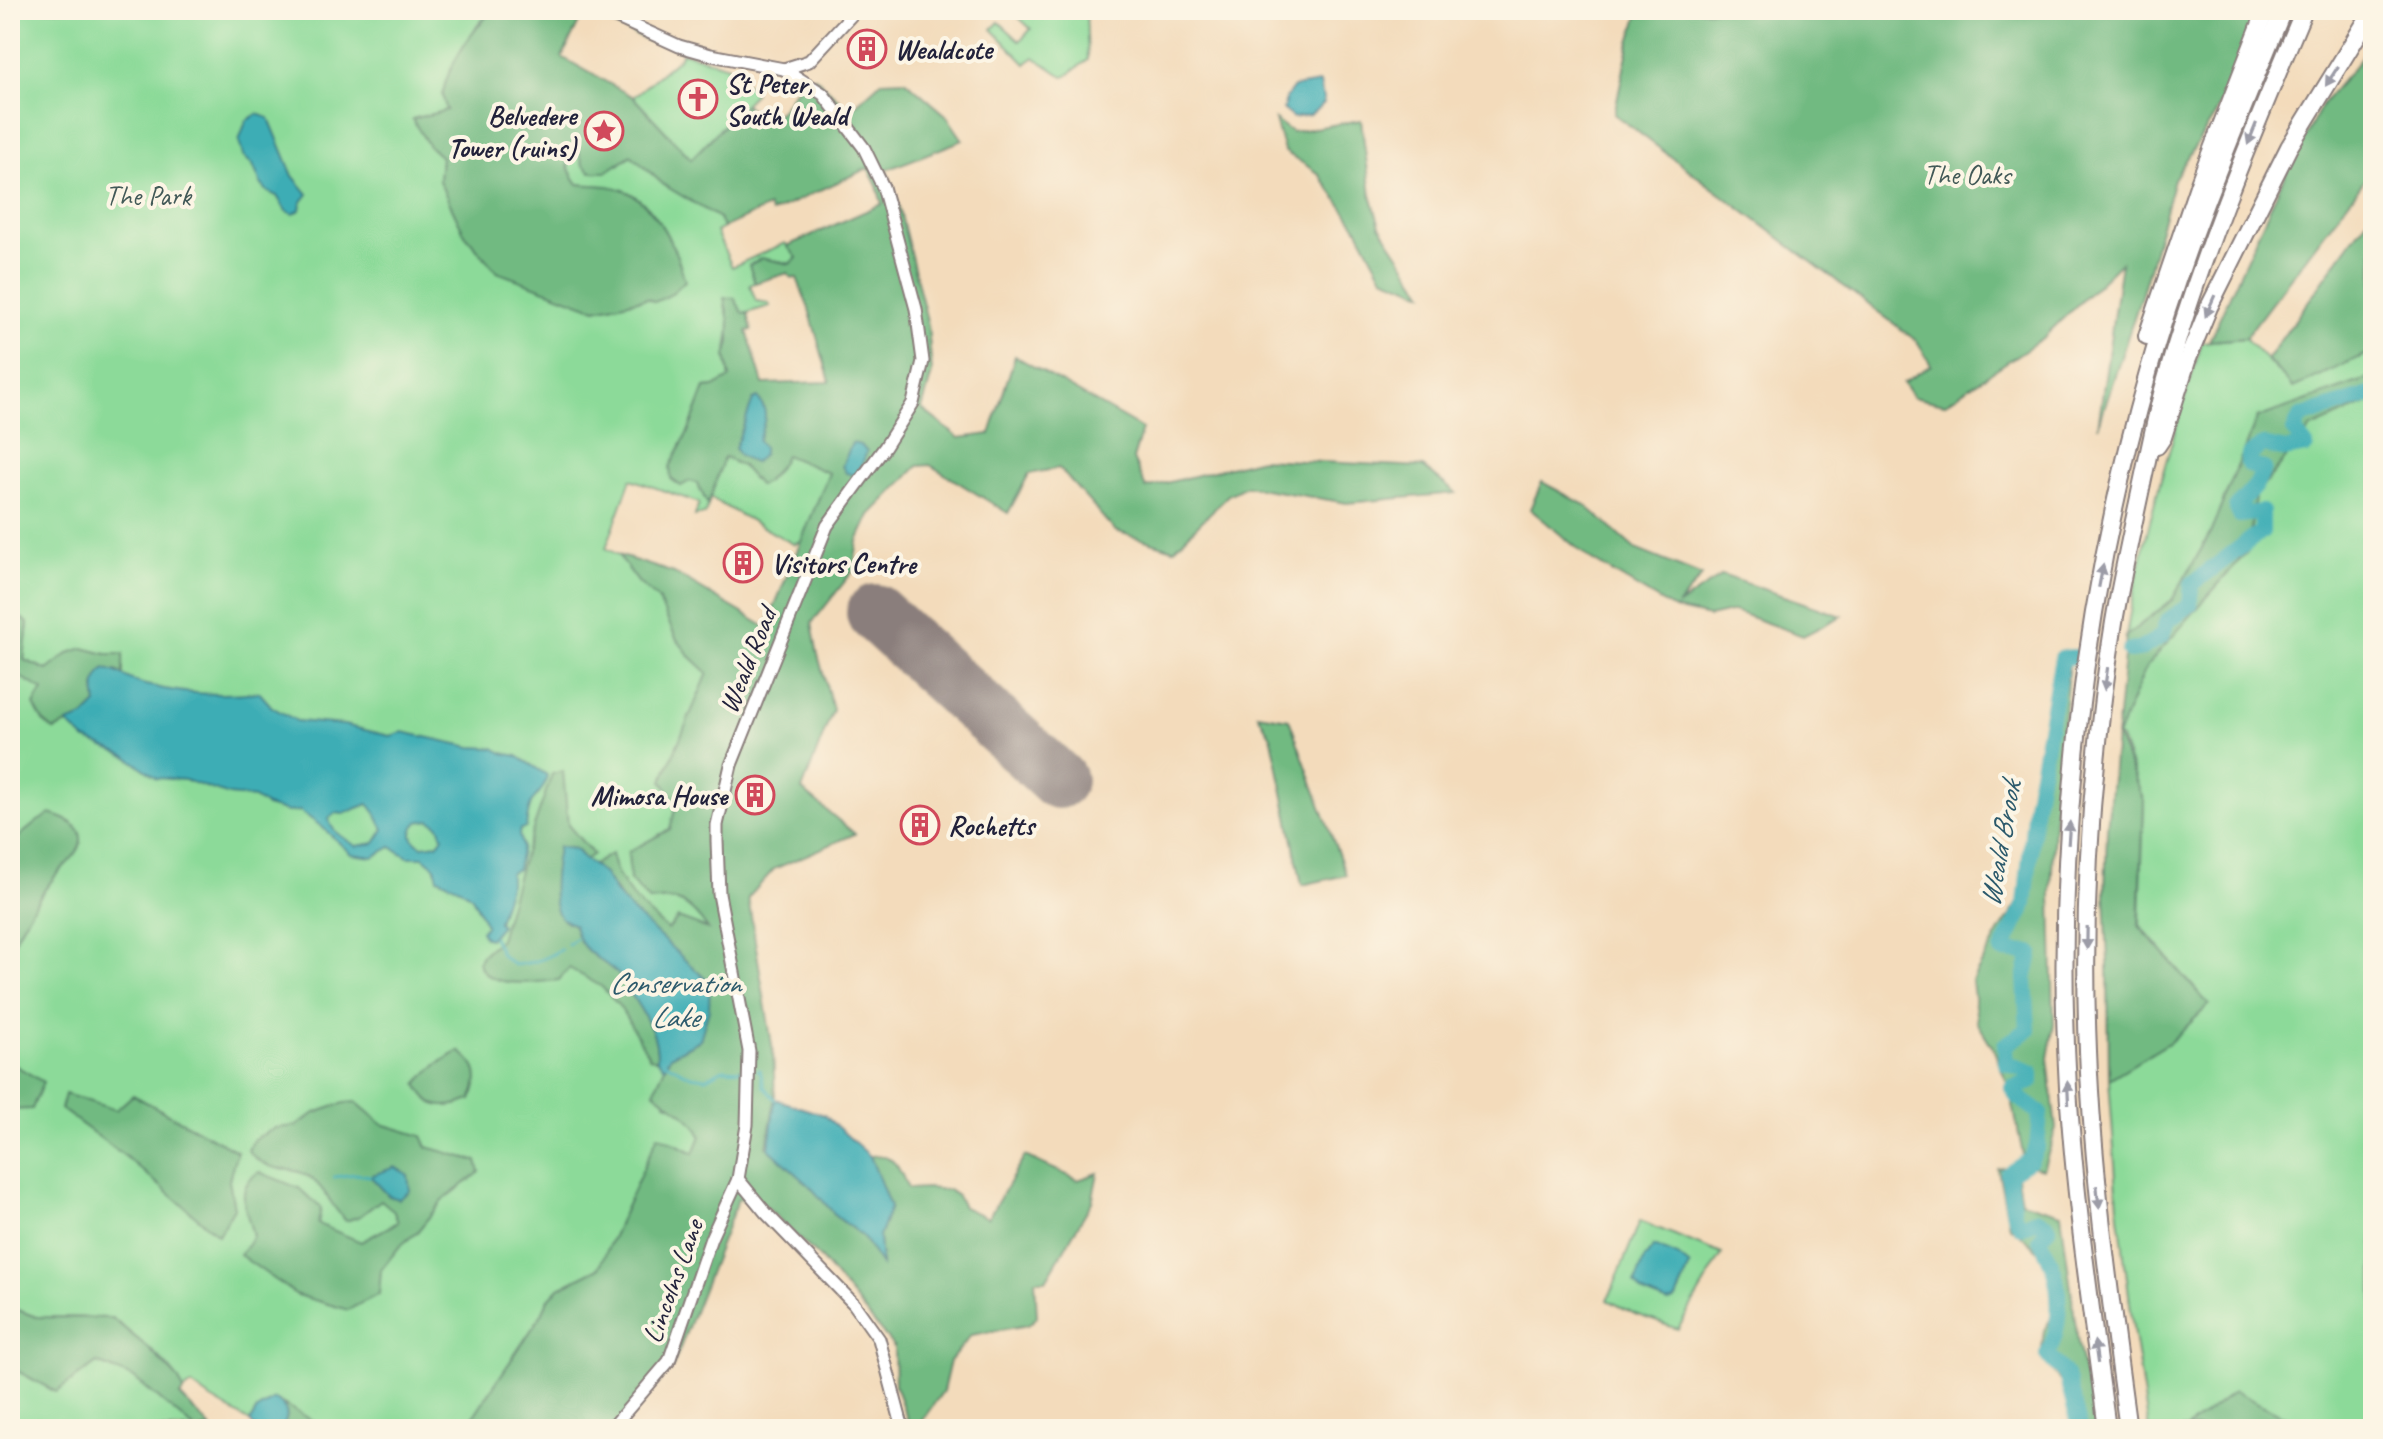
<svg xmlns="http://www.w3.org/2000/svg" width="2383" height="1439" font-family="Caveat,sans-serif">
<rect width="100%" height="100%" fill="#fcf5e5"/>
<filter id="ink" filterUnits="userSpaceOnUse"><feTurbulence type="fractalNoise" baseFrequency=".0125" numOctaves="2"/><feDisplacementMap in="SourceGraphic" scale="16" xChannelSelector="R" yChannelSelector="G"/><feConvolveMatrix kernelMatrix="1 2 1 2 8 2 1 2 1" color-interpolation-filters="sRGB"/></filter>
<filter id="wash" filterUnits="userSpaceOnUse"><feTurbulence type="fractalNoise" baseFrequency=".006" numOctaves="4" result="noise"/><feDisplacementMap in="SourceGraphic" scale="32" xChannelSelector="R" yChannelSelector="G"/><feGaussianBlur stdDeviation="1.8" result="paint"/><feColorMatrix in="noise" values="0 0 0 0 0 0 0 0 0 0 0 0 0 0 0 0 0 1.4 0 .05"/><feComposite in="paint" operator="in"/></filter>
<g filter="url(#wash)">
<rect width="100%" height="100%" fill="#f3dbbb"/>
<!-- green -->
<g fill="#8cda99" stroke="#577e6a" stroke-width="2">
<path d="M10,10H493L478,24L442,94L447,111L413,119L429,146L441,157L439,181L596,309L647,298L681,268C674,252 659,216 646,205C638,198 591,185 578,184C567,169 565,162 571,145L579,151L583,164L619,165L631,155L664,185L719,218L723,228L716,232L732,267L785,243L797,258L790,264L780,261L750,265L755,283L750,285L756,301L769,303L770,306L743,314L734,298L725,307C735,327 726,338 727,358C727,365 729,372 730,378L714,387L705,388L689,430L670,468L690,481L697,483L708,505L705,514L695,516L699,503L631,479L606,548L618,555L639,583L658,598L676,638L691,657L709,673L662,781L677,802L670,829L630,880L649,901C683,895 689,906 710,930V983L666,1103C682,1108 694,1121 701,1136L695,1153L658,1136L599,1268L559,1288L548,1300L542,1314L465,1429H328L274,1399L257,1410L250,1422L211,1399L192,1385L184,1391C171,1361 136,1339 112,1318L36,1317L10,1307V671L43,690L54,730L67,723L123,654H106L83,648L57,663L48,670L24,660L28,623L10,610Z"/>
<path d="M1017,10H1086L1088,60L1064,77L1034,57L1026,64L992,29L999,22L1020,41L1031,29L1014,13Z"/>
<path d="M682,52L728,66L755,93L691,159L633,97L679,58Z"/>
<path d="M2245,338L2293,387L2373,351V377L2257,418L2210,534L2172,600L2126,636C2142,535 2172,440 2202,342Z"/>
<path d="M2373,401V1429H2149L2134,1335L2118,1207L2109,1079L2170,1042L2209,1005L2140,925L2144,802L2121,739L2117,736L2145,667L2248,551L2255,496L2311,428Z"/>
<path d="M785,454L830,473L800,544L797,542L795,545L710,498L723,456L742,466L759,485C773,479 779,468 785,454Z"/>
<path d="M1640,1221L1722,1254L1678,1329L1635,1314L1608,1300Z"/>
<path d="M97,1363L133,1377L195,1429H10V1367L56,1392Z"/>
</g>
<!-- forest -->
<g fill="#71ba81" stroke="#4a6e5e" stroke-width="2">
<path d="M493,10H601L659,38L651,42L584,12L562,57L633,97L691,159L745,104L763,120C781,117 786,101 797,88C802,83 809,80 815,77L850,110L882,81L905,80L946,115L963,140L886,170L897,199L928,325L932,373L922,409L959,438L990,434L1015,356L1142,429L1133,459L1146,488L1261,459L1423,467L1456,493L1347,503L1246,486L1228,495L1174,549L1115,531L1059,468L1029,474L1008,513L930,465L918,466L870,515L858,541L853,571L812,623L817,651L833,710L802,790L855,834L774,869L748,898L773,1051L775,1099L767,1147L806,1181L837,1217L862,1236L881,1263L879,1237L890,1207L870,1156C896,1154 899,1168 908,1189L927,1188L948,1190L957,1196L963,1207L988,1218L1025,1156L1078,1180L1098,1173L1092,1202L1046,1280H1035L1037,1317L1028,1325L971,1335L950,1361L943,1391L916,1429H911L895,1386L894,1347L822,1260L762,1203L738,1199L673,1366L621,1429H465L542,1314L548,1300L559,1288L599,1268L658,1135L694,1153L701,1136C690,1112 671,1108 654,1091L670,1056L700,1040L710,983C683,959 655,935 630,909C617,895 608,877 593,865L611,854C617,887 644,910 668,930L678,918L708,929C690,905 681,895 650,901L630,880L628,852L670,829L677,802L662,781L708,673L691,657L676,638L658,599L639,583L618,555L674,573L766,627L829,473L785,455C779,468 772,479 759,486L742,466L724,457L708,505L697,483L690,481L681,486L671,479L670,467L689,430L705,388L714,387L730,378L726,356L730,342V325L724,298H734L743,313L748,314L752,330L747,331L763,384L830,382L809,309L797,278L790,277L788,273L755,283L749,265L762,258L790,264L797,258L787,246L882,204L877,186L868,168L771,213L768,207L723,228L719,218L664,185L631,155L606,172H591L583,165L579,151L571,146C565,163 567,169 578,184C594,186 614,184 628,192C658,208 677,250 685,281L670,295L655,302L647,298L596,309L497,272L465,235L439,181L441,157L429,146L412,119L447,110C445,105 442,98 443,92C448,65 473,29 493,10Z"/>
<path d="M1640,10H2257L2241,59L2214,117L2174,179L2143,290L2098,427L2121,262L2044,337L1944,404L1913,397L1903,383L1931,365L1917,341L1614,114L1629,45Z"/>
<path d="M2373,44V169L2245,338L2209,341L2282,181L2323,103Z"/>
<path d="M1275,120L1292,132L1361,120L1371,195L1380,226L1424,293L1383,277L1355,224L1318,173L1284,151Z"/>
<path d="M2373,211V351L2293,388L2267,359Z"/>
<path d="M2373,377V401L2311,428L2255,496L2248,550L2146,667L2117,736L2144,802L2139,926L2209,1005L2170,1042L2109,1079L2108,963L2105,895L2107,828L2126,636L2172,600L2210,534L2257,418Z"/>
<path d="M1542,482L1585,505L1635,549L1702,576L1677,606L1722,575L1842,616L1803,636L1734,611L1709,617L1674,609L1590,559L1530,509Z"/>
<path d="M10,610L28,623L24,660L47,670L69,653L83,648L106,654H123V675L115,670L95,687L97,704L84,717L54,730L43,721L34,705L43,690L10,671Z"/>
<path d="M2069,661L2054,825L2051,893L2054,1024L2048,1058L2056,1129L2043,1169L2025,1165L2010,1090L1993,1048L1977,1022L1972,981L2001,929L2024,894L2028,870L2029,835L2035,787L2056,677Z"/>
<path d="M1258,714L1289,719L1346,875L1302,885L1272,739Z"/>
<path d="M563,771L568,825L593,854L585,860L575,849L558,847L554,878L563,920L574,925C580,954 600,957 619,975C625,981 628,989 633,997C646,1018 658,1034 657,1060L650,1058L620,1007L602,987L569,968L559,980C534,982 488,991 478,962L483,954L500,939L520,867L552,774Z"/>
<path d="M50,814C65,818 86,826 80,846C77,856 63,867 56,875C37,898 22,924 10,950V844L38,821Z"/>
<path d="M460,1051C479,1067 481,1078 471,1100C445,1110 430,1110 417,1084C429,1069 443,1059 460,1051Z"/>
<path d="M10,1060L13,1064L43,1082L32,1109L10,1110Z"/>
<path d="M65,1094L116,1110L133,1095L237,1151L229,1180L234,1208L218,1235L126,1157L61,1109Z"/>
<path d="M356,1102L382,1124L422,1136L427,1147L477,1161L480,1172L442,1201L417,1232L400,1246L381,1270L379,1294L348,1310L297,1295L240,1255L253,1236C247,1211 233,1187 259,1172L299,1188L321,1208L318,1224L361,1242L398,1222L393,1210L381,1200L360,1216L346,1221C328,1204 324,1181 299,1172C293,1170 286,1170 280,1169C268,1167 255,1160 248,1150L254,1139L275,1128L296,1126L315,1113L344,1103Z"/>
<path d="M2015,1165L2021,1201L2061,1213L2078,1343L2096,1429H2079L2076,1402L2041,1356L2044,1330L2058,1307C2049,1265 2046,1252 2009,1226L1998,1169Z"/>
<path d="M10,1307L36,1317L112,1318L148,1348L179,1380L184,1391L180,1396L212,1429H195L133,1377L97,1363L56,1392L10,1367Z"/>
<path d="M2234,1391L2310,1429H2186Z"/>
<path d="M283,1404L328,1429H281C288,1420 288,1414 283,1404Z"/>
</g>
<!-- water -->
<g fill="#3cadb5" stroke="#2f6878" stroke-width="2" fill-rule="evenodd">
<path d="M1320,83L1324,103L1310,115L1293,118L1283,110L1286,98L1294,87Z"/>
<path d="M257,114L269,118L293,176L308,194L301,203L300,210L293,214L286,211L277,196L268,192L261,184L253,165L243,156L239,141L246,121Z"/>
<path d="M758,398C771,414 763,424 758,441L763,447V455L753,463L738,454L735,448L753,400Z"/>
<path d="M852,443L860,445L867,451L862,464L854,475L846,473L842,466Z"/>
<path d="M105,669C120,671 131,682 146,685C182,694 222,696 259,692L272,707L297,721L344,725L390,736L403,732L471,747L494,748L503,753L517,756L547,775C544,790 541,790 533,800C528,808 527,819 526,828L520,829L519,835L522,846L517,869L510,873V883L498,922L501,925L489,939L484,937L481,931L486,925L472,897L460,888L438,878L435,867L423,857H408L391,847L373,857L351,854L322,827L300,811L288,812L266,806L254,798L229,795L185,780L157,778L126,756L84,739L67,723L84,717L97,704C95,690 93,679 105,669ZM368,804C377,812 378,820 384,829L375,843L356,846C346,839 330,832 329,818L335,813L343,814ZM430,820L439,826L443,837L437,844L422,846C410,840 409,831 418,822Z"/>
<path d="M558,847L575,849L582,857L604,874L617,895L632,911L710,983L709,1009L700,1040L670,1056L664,1067L657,1060C658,1034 646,1018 633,997C628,989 625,981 619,975C600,957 580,954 574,925C572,924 564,920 562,919C548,905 555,865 558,847Z"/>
<path d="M775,1099L824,1115L870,1156L890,1207L879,1237L881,1265L862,1236L837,1217L808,1184L769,1149Z"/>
<path d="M395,1167L408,1175L410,1191L399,1199L389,1196L370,1176Z"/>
<path d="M1654,1246L1678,1256L1690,1266L1676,1299L1668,1303L1643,1293L1635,1284L1644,1259Z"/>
<path d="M274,1399C287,1406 291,1416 281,1429H256L250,1422L257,1410Z"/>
</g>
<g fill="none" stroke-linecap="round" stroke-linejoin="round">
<!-- stream -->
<g stroke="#3cadb5" stroke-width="3">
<path d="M493,937L502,956L514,965C532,963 545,960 561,949"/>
<path d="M568,944L576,938"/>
<path d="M666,1063L691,1076L706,1078L723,1069L742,1070"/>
<path d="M757,1070H760L764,1087L775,1099"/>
<path d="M334,1177L355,1174L370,1176"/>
</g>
<!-- river -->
<g stroke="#3cadb5" stroke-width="16">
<path d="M2129,651L2139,650L2162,636L2167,621L2190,605L2192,584L2262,531V512L2240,515L2236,508L2256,485L2264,469L2248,465L2249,455L2263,445L2286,450L2306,446L2294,431L2300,417L2373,394"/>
<path d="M2074,657L2062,658L2035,805L2025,904L2002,951L2031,953L2025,978L2028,1030L2005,1045L2006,1063L2031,1072V1082L2012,1088L2017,1096L2040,1113L2037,1146L2031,1159L2008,1174L2014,1215L2021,1227L2037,1219L2049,1227L2040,1239C2045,1250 2052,1262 2055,1274C2061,1300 2060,1331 2047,1355L2066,1375L2080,1429"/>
</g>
<!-- runway -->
<path stroke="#8a7e7b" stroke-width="58" d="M875,613L1058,780"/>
</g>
</g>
<g filter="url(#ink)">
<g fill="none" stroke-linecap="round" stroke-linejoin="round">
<defs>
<g id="minor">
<path d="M600,10L679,46L711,55L784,69L823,94L864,148L883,187L916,309L923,361L913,403L885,447L827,526L731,765L717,825V841L719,894L749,1051L747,1125L738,1179L766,1213L854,1304L879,1339L903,1429"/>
<path d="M784,69L809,61L856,10"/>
<path d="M611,1429L669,1361L711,1238L738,1179"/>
</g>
<g id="highway">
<path d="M2147,336L2200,180L2266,10"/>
<path d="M2157,446L2163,437L2187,361L2209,307L2289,147L2373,10"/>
<path d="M2107,1429C2092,1315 2075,1202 2068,1088C2054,848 2082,604 2148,373C2183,248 2234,130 2283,10"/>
<path d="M2128,1429C2111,1303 2093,1178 2088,1051C2082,908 2091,764 2114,622C2123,569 2135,517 2146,465C2152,438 2157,412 2164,386C2200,257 2252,134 2304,10"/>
</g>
</defs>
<!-- minor casing -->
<use href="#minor" stroke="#8a7e7b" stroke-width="15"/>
<!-- highway casing -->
<use href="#highway" stroke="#8a7e7b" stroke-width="20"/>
<!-- minor -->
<use href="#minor" stroke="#fff" stroke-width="11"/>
<!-- highway -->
<use href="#highway" stroke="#fff" stroke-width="16"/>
</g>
<!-- one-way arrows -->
<defs><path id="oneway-solid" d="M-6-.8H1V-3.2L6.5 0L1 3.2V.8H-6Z" transform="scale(2)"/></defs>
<g fill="#9c9ca7">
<use href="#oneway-solid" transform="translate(2332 76) rotate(123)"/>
<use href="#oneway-solid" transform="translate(2252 134) rotate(112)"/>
<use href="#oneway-solid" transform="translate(2210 306) rotate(114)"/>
<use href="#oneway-solid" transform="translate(2101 576) rotate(-79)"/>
<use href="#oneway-solid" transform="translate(2106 679) rotate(98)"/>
<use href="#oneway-solid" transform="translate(2069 833) rotate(-86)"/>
<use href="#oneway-solid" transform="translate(2087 938) rotate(91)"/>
<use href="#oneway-solid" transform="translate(2068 1093) rotate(-93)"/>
<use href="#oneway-solid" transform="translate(2098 1197) rotate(84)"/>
<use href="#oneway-solid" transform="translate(2096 1352) rotate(-98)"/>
</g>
</g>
<!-- icons -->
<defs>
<symbol id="building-ring" viewBox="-11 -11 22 22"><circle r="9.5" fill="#fcf5e5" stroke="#d1495b" stroke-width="1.5"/><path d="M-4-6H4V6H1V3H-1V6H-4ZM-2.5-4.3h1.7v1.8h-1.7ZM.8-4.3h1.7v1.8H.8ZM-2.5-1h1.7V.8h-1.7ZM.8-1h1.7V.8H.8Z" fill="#d1495b"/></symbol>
<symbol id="church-ring" viewBox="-11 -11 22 22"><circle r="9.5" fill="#fcf5e5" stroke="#d1495b" stroke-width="1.5"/><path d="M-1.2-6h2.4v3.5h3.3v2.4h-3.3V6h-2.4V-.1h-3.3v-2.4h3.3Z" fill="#d1495b"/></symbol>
<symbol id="sight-ring" viewBox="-11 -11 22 22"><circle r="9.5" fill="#fcf5e5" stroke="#d1495b" stroke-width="1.5"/><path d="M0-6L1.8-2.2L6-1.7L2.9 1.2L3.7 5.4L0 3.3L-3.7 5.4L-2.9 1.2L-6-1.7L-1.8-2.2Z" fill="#d1495b"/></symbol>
</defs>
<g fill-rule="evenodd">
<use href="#building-ring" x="845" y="27" width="44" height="44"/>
<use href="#church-ring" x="676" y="77" width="44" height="44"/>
<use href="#sight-ring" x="582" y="109" width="44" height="44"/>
<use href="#building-ring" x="721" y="541" width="44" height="44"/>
<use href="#building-ring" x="733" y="773" width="44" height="44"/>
<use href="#building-ring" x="898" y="803" width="44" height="44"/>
</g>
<g text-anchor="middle" stroke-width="8" stroke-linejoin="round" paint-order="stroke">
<!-- poi labels -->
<g font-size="28" font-weight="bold" fill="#22223b" stroke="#fcf5e5" text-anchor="start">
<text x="895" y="59">Wealdcote</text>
<text x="726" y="93">St Peter,<tspan x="726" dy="32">South Weald</tspan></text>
<text x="576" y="125" text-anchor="end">Belvedere<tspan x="576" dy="32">Tower (ruins)</tspan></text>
<text x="771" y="573">Visitors Centre</text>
<text x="727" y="805" text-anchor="end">Mimosa House</text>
<text x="948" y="835">Rochetts</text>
</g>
<!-- park labels -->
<g font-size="28" fill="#425957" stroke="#fcf5e5">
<text x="1967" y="184">The Oaks</text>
<text x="148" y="205">The Park</text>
</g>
<!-- street labels -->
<g font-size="28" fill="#22223b" stroke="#fcf5e5">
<text transform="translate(747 660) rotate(-68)" y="10">Weald Road</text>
<text transform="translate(672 1281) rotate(-70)" y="10">Lincolns Lane</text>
</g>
<!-- water labels -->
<g font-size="30" font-style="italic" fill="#2c5a6c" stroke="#fcf5e5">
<text transform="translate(2000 844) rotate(-80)" y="10">Weald Brook</text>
<text x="675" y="993">Conservation<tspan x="675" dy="34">Lake</tspan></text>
</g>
</g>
<!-- margin -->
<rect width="2383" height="1439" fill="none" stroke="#fcf5e5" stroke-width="40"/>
</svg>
